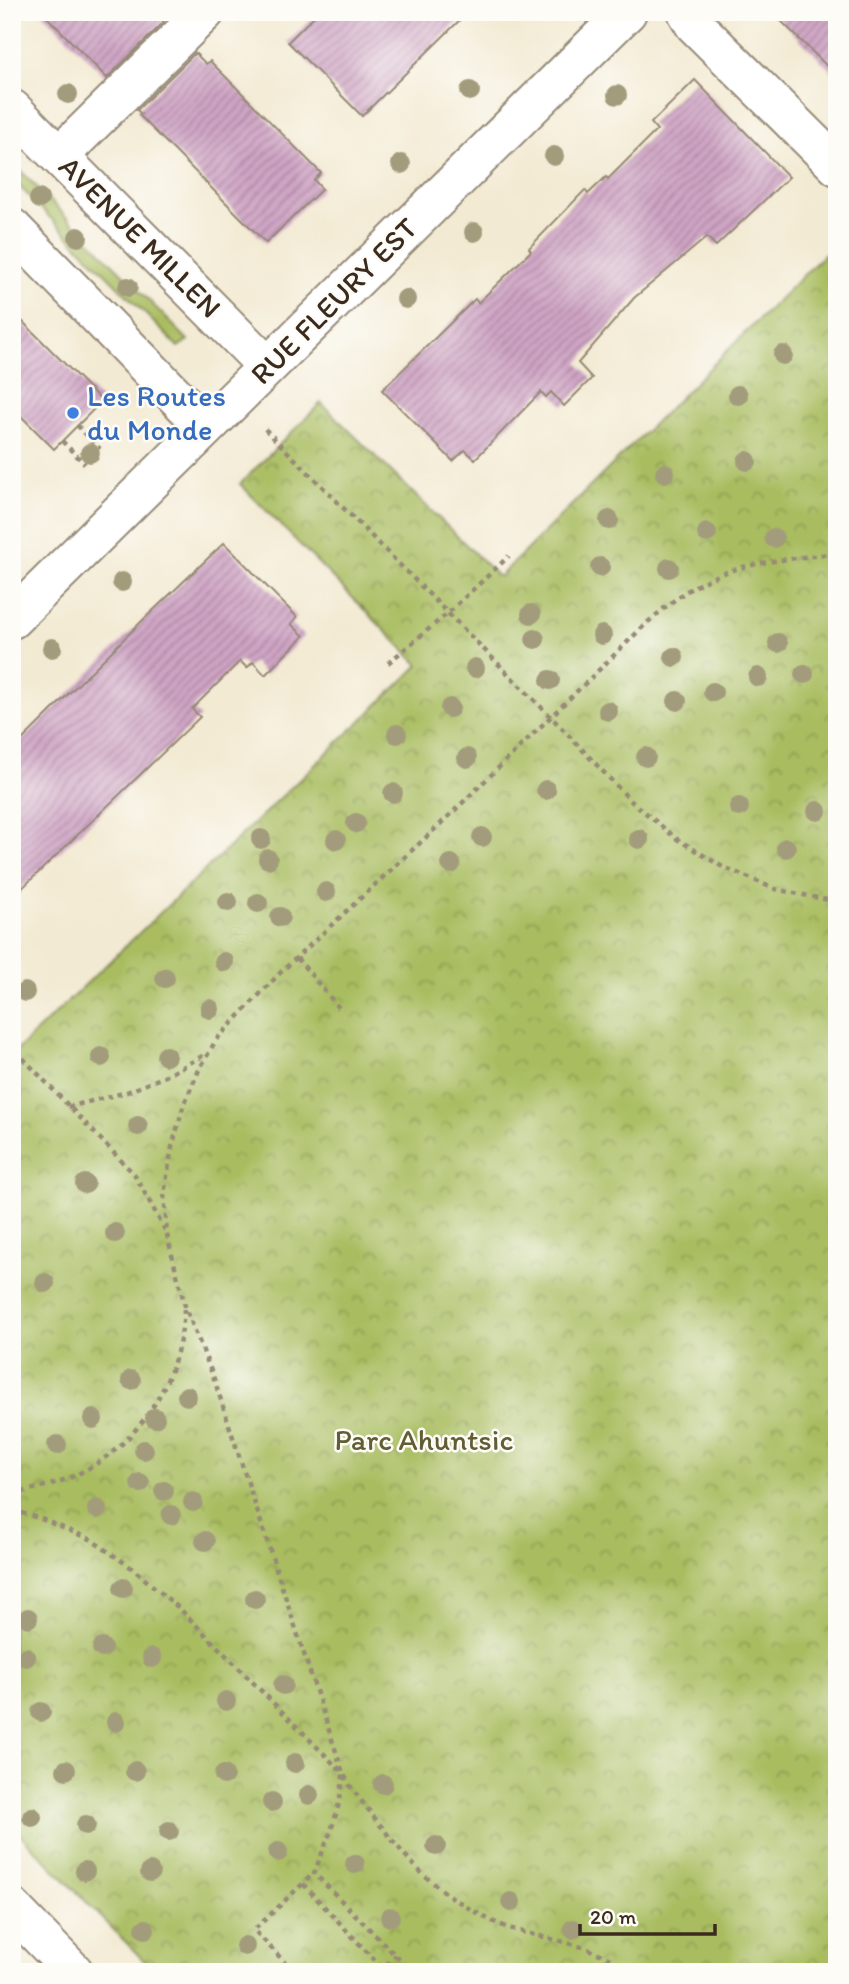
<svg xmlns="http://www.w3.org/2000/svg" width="849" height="1984" font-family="Itim,sans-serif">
<defs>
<pattern id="park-crowns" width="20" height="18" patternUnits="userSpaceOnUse" patternTransform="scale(1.75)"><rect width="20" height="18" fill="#a9bd61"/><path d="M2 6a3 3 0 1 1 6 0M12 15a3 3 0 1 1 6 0" fill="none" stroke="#8b9a4f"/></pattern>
<pattern id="building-hatch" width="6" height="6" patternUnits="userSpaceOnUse" patternTransform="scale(1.75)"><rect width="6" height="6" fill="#cfa4c5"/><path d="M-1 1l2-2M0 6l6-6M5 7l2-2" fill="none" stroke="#a9869f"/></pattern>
</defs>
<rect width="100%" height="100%" fill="#fdfcf7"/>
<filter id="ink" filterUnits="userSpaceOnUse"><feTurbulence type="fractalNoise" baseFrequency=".0143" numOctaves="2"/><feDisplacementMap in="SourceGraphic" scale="14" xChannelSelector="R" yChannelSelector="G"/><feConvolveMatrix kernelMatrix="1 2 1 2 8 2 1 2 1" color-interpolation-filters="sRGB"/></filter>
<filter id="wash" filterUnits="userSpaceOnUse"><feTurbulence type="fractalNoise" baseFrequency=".00686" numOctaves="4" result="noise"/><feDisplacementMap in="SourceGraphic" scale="28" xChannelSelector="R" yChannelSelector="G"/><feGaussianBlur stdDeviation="1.57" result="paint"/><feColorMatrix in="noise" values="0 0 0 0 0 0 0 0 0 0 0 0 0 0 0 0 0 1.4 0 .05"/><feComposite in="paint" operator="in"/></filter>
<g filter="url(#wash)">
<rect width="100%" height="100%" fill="#f3ead3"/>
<!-- grass -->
<path fill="#a9bd61" stroke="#727440" stroke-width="2" d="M12,162L188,340L178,347L12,179Z"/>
<!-- park -->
<path fill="url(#park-crowns)" stroke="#727440" stroke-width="2" d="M837,242V1972H155L12,1826V1055L419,665L240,484L321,403L499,577Z"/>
<g id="blocks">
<!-- building -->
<g fill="url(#building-hatch)">
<path d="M42,12H155L164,22L107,78Z"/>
<path d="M318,12H468L362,116L288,42Z"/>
<path d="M772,12H837V76Z"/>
<path d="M195,53L206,64L210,61L321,173L314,180L322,189L266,243L139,115L141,114L137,110Z"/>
<path d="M695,80L789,177L716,246L707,237L634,298L578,363L592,378L564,406L551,392L546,397L541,392L475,459L465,450L453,461L382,390L475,299L478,303L531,251L529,248L585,190L588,194L606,177L608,179L657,130L651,123Z"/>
<path d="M12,311L102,401L54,449L12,407Z"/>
<path d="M224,543L297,617L291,624L304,636L265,675L253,662L247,668L240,661L192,709L200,717L12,898V750L140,623Z"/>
</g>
</g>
</g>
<g filter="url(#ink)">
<use href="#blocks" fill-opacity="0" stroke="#978a78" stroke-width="2"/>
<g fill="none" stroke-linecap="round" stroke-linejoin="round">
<defs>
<g id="minor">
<path d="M687,12L694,24L837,166"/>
<path d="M12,109L267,366"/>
<path d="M59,156L205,12"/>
<path d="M12,228L206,427"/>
<path d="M12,619L627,12"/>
</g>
<path id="major" d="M12,1908L74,1972"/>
</defs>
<!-- minor casing -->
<use href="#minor" stroke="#978a78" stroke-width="42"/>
<!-- major casing -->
<use href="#major" stroke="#978a78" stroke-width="42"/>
<!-- path -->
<g stroke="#978a78" stroke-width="4.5" stroke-dasharray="5 5" stroke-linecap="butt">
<path d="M77,425L100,449"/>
<path d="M265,429L554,720L631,801L677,839L721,866L775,889L837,902"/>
<path d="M62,441L85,464"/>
<path d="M388,663L448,613L509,556"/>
<path d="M297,958L339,1008"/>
<path d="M16,1051L135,1175L166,1232"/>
<path d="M68,1107L127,1092L168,1075L206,1054"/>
<path d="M12,1495C29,1490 47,1486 64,1480C136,1452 180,1383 184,1309"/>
<path d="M12,1510L44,1520L90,1539L132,1568L180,1609L343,1773C342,1808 327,1841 314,1873L412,1972"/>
<path d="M303,1884L383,1969"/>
<path d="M294,1972L254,1930L314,1873"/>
<path d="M379,1972L396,1955"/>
<path d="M607,1972L617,1961"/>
<path d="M626,1972C598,1940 530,1940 492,1921C468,1909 444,1893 425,1876C400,1853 373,1815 352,1789L343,1773L213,1376L185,1306L167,1235L164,1194L172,1147L184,1104L199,1070L216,1040L281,972L450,815L648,622C666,607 683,591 705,581C744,561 793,559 837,553"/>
</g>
<!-- minor -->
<use href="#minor" stroke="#fff" stroke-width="38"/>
<!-- major -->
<use href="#major" stroke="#fff" stroke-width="38"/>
</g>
<!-- trees -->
<g fill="#a39c7c">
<circle cx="470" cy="91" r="10"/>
<circle cx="68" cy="94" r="10"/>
<circle cx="617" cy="95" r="10"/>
<circle cx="554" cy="156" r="10"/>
<circle cx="401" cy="164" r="10"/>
<circle cx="39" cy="199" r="10"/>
<circle cx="474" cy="232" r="10"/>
<circle cx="78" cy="237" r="10"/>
<circle cx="128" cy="287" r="10"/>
<circle cx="406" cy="299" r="10"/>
<circle cx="783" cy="355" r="10"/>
<circle cx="738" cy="395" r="10"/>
<circle cx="90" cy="453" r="10"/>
<circle cx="747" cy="461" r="10"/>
<circle cx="665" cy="473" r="10"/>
<circle cx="609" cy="520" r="10"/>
<circle cx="707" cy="533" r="10"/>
<circle cx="774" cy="538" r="10"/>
<circle cx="600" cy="567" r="10"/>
<circle cx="669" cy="568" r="10"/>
<circle cx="122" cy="582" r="10"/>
<circle cx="531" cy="614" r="10"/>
<circle cx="602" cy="635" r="10"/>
<circle cx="535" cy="639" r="10"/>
<circle cx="778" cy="643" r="10"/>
<circle cx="52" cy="648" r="10"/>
<circle cx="674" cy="657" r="10"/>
<circle cx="475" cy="668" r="10"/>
<circle cx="804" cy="674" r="10"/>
<circle cx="758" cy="677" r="10"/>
<circle cx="550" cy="680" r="10"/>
<circle cx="713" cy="692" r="10"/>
<circle cx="677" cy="701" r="10"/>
<circle cx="450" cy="708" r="10"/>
<circle cx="608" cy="711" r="10"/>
<circle cx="397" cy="734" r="10"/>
<circle cx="646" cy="757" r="10"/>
<circle cx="467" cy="758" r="10"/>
<circle cx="546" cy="790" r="10"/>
<circle cx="393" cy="793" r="10"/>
<circle cx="739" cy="807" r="10"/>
<circle cx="817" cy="811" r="10"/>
<circle cx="356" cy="823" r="10"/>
<circle cx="482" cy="837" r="10"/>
<circle cx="261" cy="839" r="10"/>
<circle cx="639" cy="839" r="10"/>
<circle cx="336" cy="840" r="10"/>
<circle cx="786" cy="848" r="10"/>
<circle cx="268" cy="859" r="10"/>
<circle cx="451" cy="864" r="10"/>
<circle cx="326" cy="892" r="10"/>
<circle cx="228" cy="902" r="10"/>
<circle cx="258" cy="903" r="10"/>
<circle cx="280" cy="917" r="10"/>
<circle cx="224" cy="962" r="10"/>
<circle cx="165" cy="978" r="10"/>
<circle cx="25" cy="992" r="10"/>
<circle cx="210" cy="1009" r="10"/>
<circle cx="166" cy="1056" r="10"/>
<circle cx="101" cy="1057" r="10"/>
<circle cx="138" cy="1126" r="10"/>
<circle cx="85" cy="1184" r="10"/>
<circle cx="115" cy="1233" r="10"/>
<circle cx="45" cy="1283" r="10"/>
<circle cx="131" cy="1380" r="10"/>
<circle cx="187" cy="1396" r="10"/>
<circle cx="155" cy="1418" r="10"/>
<circle cx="93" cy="1419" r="10"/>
<circle cx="57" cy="1445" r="10"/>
<circle cx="144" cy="1450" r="10"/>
<circle cx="140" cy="1483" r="10"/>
<circle cx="164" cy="1491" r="10"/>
<circle cx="193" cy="1502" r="10"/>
<circle cx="97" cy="1509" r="10"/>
<circle cx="171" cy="1515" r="10"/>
<circle cx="205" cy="1541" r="10"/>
<circle cx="123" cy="1588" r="10"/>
<circle cx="255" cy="1599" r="10"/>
<circle cx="28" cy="1618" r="10"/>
<circle cx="102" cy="1648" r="10"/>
<circle cx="26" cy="1657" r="10"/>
<circle cx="152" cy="1658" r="10"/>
<circle cx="283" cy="1685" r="10"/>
<circle cx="226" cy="1701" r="10"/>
<circle cx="41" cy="1712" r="10"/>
<circle cx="116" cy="1722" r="10"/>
<circle cx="295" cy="1763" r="10"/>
<circle cx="66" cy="1770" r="10"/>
<circle cx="135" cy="1771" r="10"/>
<circle cx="224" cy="1775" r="10"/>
<circle cx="383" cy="1784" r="10"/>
<circle cx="309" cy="1795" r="10"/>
<circle cx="272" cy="1802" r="10"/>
<circle cx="32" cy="1817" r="10"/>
<circle cx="86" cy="1825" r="10"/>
<circle cx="169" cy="1831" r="10"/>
<circle cx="436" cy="1846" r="10"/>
<circle cx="278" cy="1852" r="10"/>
<circle cx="355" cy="1864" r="10"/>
<circle cx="85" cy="1871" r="10"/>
<circle cx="150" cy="1872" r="10"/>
<circle cx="511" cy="1902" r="10"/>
<circle cx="390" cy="1917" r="10"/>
<circle cx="145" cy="1929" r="10"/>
<circle cx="573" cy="1929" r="10"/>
<circle cx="245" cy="1946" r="10"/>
</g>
</g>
<!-- markers -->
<circle fill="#3f7fe0" stroke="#fdfcf7" stroke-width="2.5" cx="73" cy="413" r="7"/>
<g text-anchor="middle" stroke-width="5" stroke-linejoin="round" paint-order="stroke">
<!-- street labels -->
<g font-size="30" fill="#3b2a1e" stroke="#fdfcf7">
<text transform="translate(140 237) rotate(45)" y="10">AVENUE MILLEN</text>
<text transform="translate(334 301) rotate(-45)" y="10">RUE FLEURY EST</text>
</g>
<!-- shop labels -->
<g font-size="30" fill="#366cbe" stroke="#fdfcf7" text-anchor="start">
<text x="87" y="406">Les Routes<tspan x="87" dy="34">du Monde</tspan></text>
</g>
<!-- park labels -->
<g font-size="30" fill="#625d35" stroke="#fdfcf7">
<text x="424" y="1450">Parc Ahuntsic</text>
</g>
</g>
<!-- margin -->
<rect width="849" height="1984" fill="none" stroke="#fdfcf7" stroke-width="42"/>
<!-- scale -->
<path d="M580 1924v10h135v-10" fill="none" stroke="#3b2a1e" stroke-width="3.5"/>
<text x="590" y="1924" font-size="21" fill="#3b2a1e" stroke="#fdfcf7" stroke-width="5" paint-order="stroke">20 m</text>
</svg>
